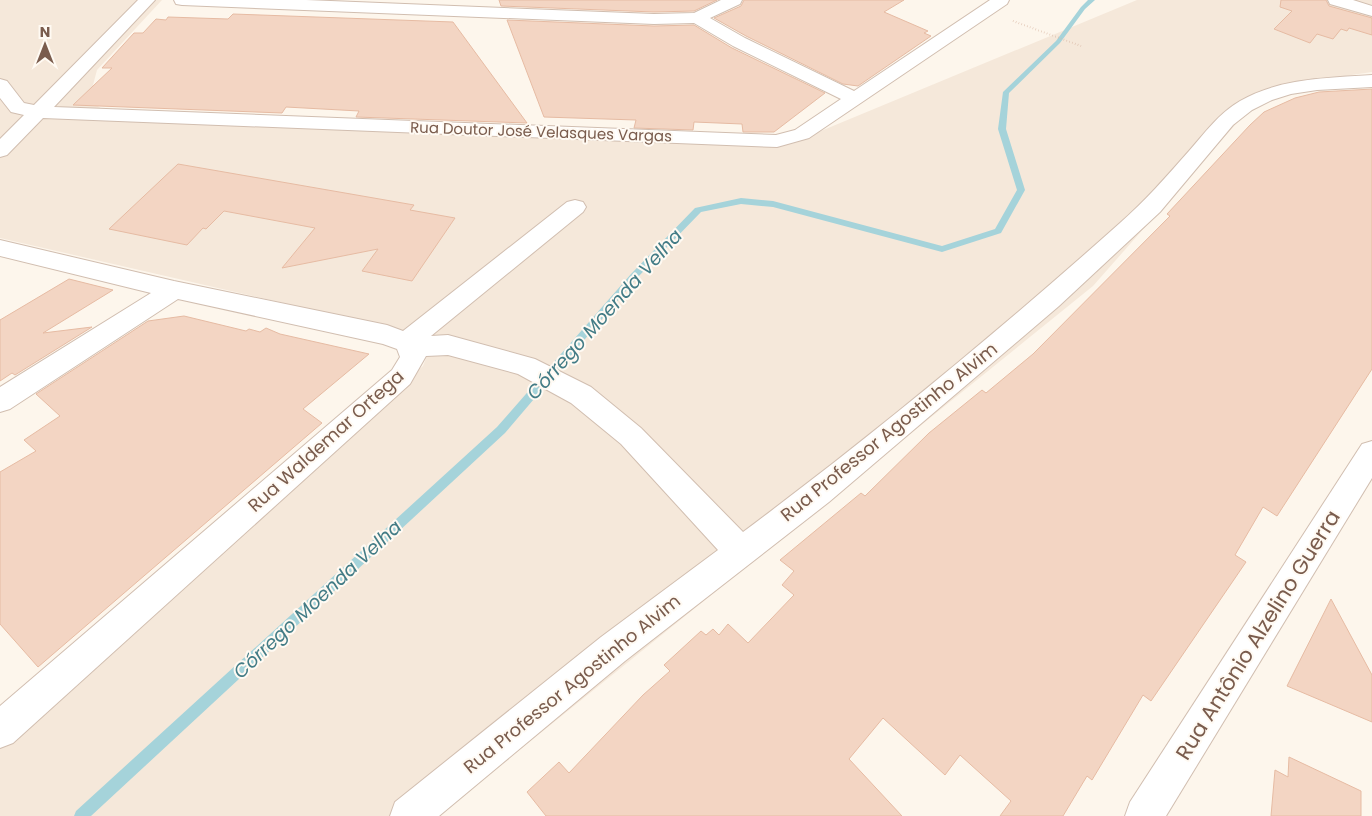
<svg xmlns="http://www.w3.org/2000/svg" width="1372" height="816" font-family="Poppins,sans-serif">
<rect width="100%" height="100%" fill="#fdf6ec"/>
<!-- residential -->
<path fill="#f5e8da" d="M0,0H162L97,70L89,100L102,109L804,138L1137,0H1372V72L1324,79L1257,100L1093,286L438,816H0V735L423,366L427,356V343L396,329L0,238Z"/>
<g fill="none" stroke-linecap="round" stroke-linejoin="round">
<!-- stream -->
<path fill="#a5d3da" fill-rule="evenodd" d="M1088,0H1095L1085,9L1060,43L1009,93L1006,129L1025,190L1001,233L942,252L773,207L741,204L701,212L637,278L505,433L91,816H74L76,811L497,427L631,274L695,208L741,198L773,201L942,246L995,229L1017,190L998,129L1003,92L1056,41L1081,7Z"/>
</g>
<!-- building -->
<g fill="#f3d5c3" stroke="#e6bba3">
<path d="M499,0H717L694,11L654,12L501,6Z"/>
<path d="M744,0H904L884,12L928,31L924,33L931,36L858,86L843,84L746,36L714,18L741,6Z"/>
<path d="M1281,0H1326L1329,6L1372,18V35L1349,28L1347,31L1341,29L1333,39L1317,34L1310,43L1274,29L1292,11L1280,7Z"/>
<path d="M233,14L453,22L527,123L356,117L359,111L286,107L282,113L73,105L112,68H102L134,33H143L156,19L166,20L168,17L228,19Z"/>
<path d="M507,20L654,26L694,25L732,48L825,93L774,132H743L742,124L694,122L693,130L634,128L636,120L544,117Z"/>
<path d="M1372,89V369L1277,516L1263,507L1235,555L1246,562L1151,701L1143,695L1092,780L1087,776L1063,816H1000L1011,801L960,755L945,775L883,718L849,759L902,816H546L527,792L559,762L569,773L643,695L670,671L664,665L701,631L706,635L713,629L719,635L728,624L748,643L794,595L782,585L794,571L780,560L861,493L865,496L929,433L982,390L986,393L1033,354L1170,216L1167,214L1250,125L1264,112L1295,98L1319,92Z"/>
<path d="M178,164L414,205L410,210L455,218L412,281L362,271L378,249L282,268L315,228L224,211L206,229L203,228L187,245L109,229Z"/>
<path d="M69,279L113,290L43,333L92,327L15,375L12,373L0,381V320Z"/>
<path d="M184,316L246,331L249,329L260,332L266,328L280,334L369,354L303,409L322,423L38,667L0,624V472L36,451L24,440L60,416L36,394L148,321Z"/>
<path d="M1331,599L1372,675V722L1287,686Z"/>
<path d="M1289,757L1361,791V816H1271L1275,770L1288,777Z"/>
</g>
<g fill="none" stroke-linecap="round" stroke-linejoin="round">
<defs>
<g id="minor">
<path d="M138,0H155L54,107L776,135L795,130L841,99L733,46L694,23L654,24L182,5L176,4L174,0H306L654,14L694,13L721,0H742L740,4L710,18L745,38L854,91L990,0H1009L1007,4L809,138L777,147L43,118L7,155L0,157V139L24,115L11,112L0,98V79L7,81L24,103L34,105Z"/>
<path d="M1328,0H1353L1372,6V16L1330,4Z"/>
<path d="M1372,75V87L1317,90L1291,94L1272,100L1252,110L1233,125L1160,212L1059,306L829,502L625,661L439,816H390L395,802L601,637L718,550L621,444L571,403L518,374L448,355L426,356L410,384L13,743L0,748V706L392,370L400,357L397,349L383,344L178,299L10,409L0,412V387L151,293L0,256V240L174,281L387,325L403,331L567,202L575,200L583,202L586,207L583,212L431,336L448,335L535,359L591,387L641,428L743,532C873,435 999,331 1120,223C1145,201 1167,176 1189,151C1204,134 1219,113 1240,101C1280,78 1327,78 1372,75Z"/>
<path d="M1372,441V478L1166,816H1125L1130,802L1362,444Z"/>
</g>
</defs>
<!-- minor casing -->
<use href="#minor" stroke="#d1beb0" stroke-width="2"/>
<!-- path -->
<path stroke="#d9b8a5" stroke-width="2" stroke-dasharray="0.5 2.5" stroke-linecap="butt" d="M1013,21L1081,46"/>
<!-- minor -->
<use href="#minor" fill="#fff" fill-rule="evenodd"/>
</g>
<g text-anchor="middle" stroke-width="4" stroke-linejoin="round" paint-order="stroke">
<!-- far-street labels -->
<g font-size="15" fill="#7a5c4d" stroke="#fffaf3">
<text transform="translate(541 132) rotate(2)" y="5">Rua Doutor José Velasques Vargas</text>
</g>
<!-- street labels -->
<g font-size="18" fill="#7a5c4d" stroke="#fffaf3">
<text transform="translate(889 432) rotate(-39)" y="6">Rua Professor Agostinho Alvim</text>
<text transform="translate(326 441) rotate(-42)" y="6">Rua Waldemar Ortega</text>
<text transform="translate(572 684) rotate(-39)" y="6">Rua Professor Agostinho Alvim</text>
</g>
<!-- water labels -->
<g font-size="19" font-style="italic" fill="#437c86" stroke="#fffaf3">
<text transform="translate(604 314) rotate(-48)" y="7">Córrego Moenda Velha</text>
<text transform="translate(317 599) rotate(-43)" y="7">Córrego Moenda Velha</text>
</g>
<!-- near-street labels -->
<g font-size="21" fill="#7a5c4d" stroke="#fffaf3">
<text transform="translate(1258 635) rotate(-58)" y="7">Rua Antônio Alzelino Guerra</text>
</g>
</g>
<!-- north arrow -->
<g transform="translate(45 45)" stroke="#fffaf3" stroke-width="4" paint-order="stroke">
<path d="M0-4L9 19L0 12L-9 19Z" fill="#7a5c4d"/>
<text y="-8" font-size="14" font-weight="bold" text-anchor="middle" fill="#7a5c4d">N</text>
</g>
</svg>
